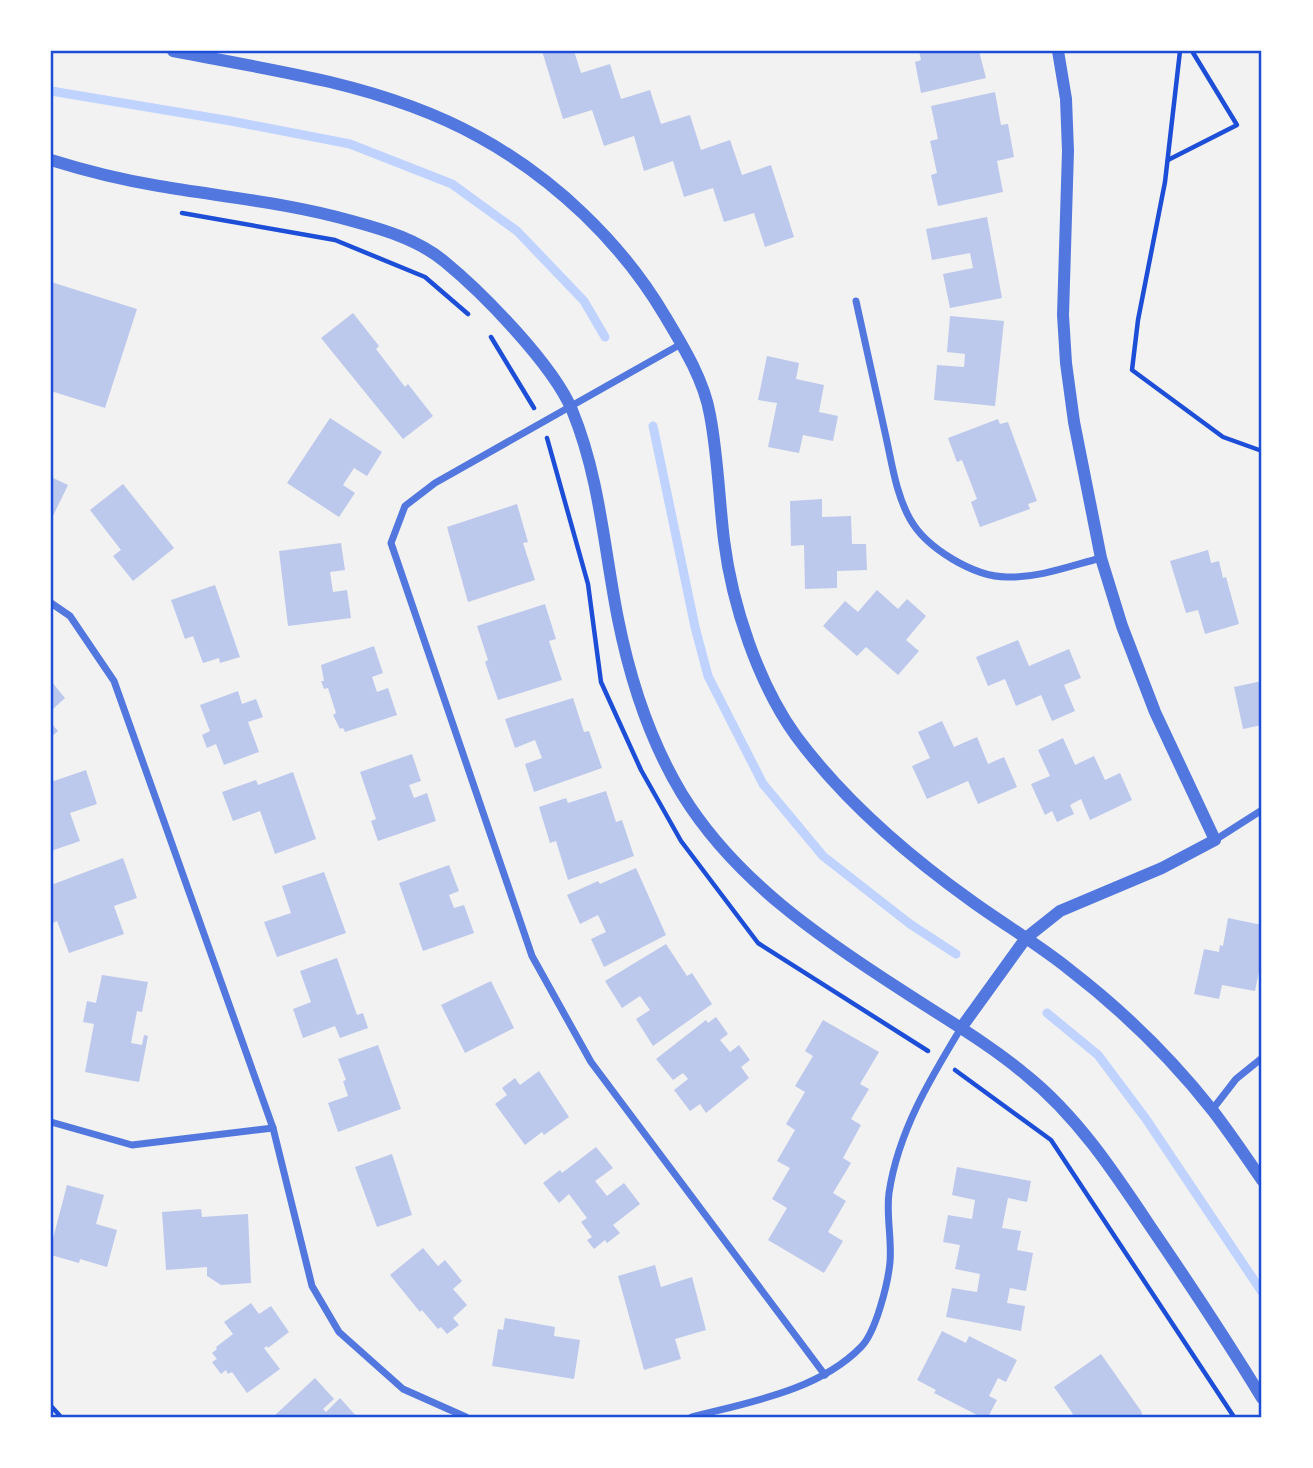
<svg xmlns="http://www.w3.org/2000/svg" width="1313" height="1468" font-family="'Archivo Narrow',sans-serif">
<rect width="100%" height="100%" fill="#f2f2f2"/>
<g fill="none" stroke-linecap="round" stroke-linejoin="round">
<!-- stream -->
<g stroke="#bfd3fe" stroke-width="9">
<path d="M51,91L231,121L350,144L452,184L517,231L584,301L605,337"/>
<path d="M653,426L695,627L708,676L763,784L823,856L910,924L956,954"/>
<path d="M1047,1013L1098,1055L1146,1119L1262,1292"/>
</g>
</g>
<!-- building -->
<g fill="#bdc9ec">
<path d="M542,51H574L581,73L610,64L621,99L650,90L661,124L690,115L701,150L730,140L742,175L771,165L794,237L765,247L754,213L724,222L713,188L684,197L673,161L644,171L634,136L604,146L592,110L563,119Z"/>
<path d="M919,51H979L986,78L921,93L915,62L921,60Z"/>
<path d="M995,92L1001,125L1008,124L1014,157L997,161L1003,192L938,206L931,175L937,173L930,141L938,139L931,106Z"/>
<path d="M987,217L1002,298L950,308L943,274L973,268L970,253L932,260L926,229Z"/>
<path d="M51,282L137,309L105,408L51,391Z"/>
<path d="M353,313L379,346L376,349L405,387L408,384L433,416L403,439L321,338Z"/>
<path d="M950,316L1004,321L995,406L934,400L937,365L964,367L965,354L947,352Z"/>
<path d="M767,356L799,363L796,379L824,385L819,412L838,416L833,441L803,435L799,453L768,447L777,403L758,400Z"/>
<path d="M330,418L382,452L367,476L354,468L343,485L355,493L339,517L287,483Z"/>
<path d="M998,419L1000,424L1008,422L1037,501L1028,504L1030,509L980,527L971,502L977,499L962,460L957,462L948,438Z"/>
<path d="M51,477L68,485L51,520Z"/>
<path d="M123,484L174,548L133,581L113,556L121,550L90,510Z"/>
<path d="M822,499V517L851,516L852,544H866L867,570L837,571V588L805,589L804,545L791,546L790,501Z"/>
<path d="M517,504L528,542L523,543L535,580L468,602L447,527Z"/>
<path d="M341,543L345,570L330,572L333,592L347,590L351,618L288,626L279,551Z"/>
<path d="M1208,550L1211,563L1219,561L1223,578L1226,577L1239,624L1205,634L1198,610L1186,613L1170,561Z"/>
<path d="M215,585L240,657L220,663L219,658L203,663L193,636L185,639L171,600Z"/>
<path d="M877,590L898,609L907,599L926,616L906,640L919,651L898,675L866,647L857,656L823,626L845,601L858,612Z"/>
<path d="M545,604L556,639L549,641L562,680L498,700L485,662L488,660L477,626Z"/>
<path d="M1018,640L1029,666L1069,649L1081,678L1064,685L1075,711L1052,721L1041,695L1016,706L1005,679L988,686L976,657Z"/>
<path d="M374,646L383,673L372,677L377,692L388,688L397,715L345,732L343,728L340,729L333,715L336,713L328,688L324,689L321,681H324L321,665Z"/>
<path d="M51,681L65,698L51,711Z"/>
<path d="M1262,681V725L1243,729L1234,687Z"/>
<path d="M238,691L242,704L256,699L263,717L248,722L259,752L224,765L216,744L207,748L202,735L210,731L200,705Z"/>
<path d="M573,698L584,732L589,731L602,768L534,792L525,764L542,758L535,740L515,748L505,719Z"/>
<path d="M942,721L954,747L977,737L988,764L1004,757L1017,787L978,804L968,781L927,799L912,766L930,758L918,732Z"/>
<path d="M51,723L58,731L51,737Z"/>
<path d="M1063,738L1075,765L1094,756L1105,780L1120,773L1132,800L1090,820L1081,799L1070,805L1074,814L1057,822L1052,811L1045,815L1031,784L1050,776L1038,750Z"/>
<path d="M412,754L421,781L409,785L414,798L427,793L436,821L378,841L371,821L376,819L360,772Z"/>
<path d="M86,770L97,804L70,813L80,841L51,851V782Z"/>
<path d="M293,772L316,839L275,854L260,811L233,821L222,792L256,780L258,785Z"/>
<path d="M606,791L616,822L622,820L634,856L568,880L556,841L550,843L539,807L566,798L568,803Z"/>
<path d="M123,858L137,898L114,906L124,934L69,953L57,921L51,924V885Z"/>
<path d="M449,865L459,891L449,895L454,908L464,905L474,933L423,951L399,883Z"/>
<path d="M636,868L666,935L604,967L591,939L606,932L598,915L580,924L567,895L598,881L600,884Z"/>
<path d="M324,872L346,933L277,957L264,922L291,913L282,886Z"/>
<path d="M1228,918L1262,925V956L1255,991L1222,985L1219,999L1194,994L1204,949L1219,952L1220,945L1223,946Z"/>
<path d="M666,944L687,976L692,973L712,1004L653,1046L636,1019L650,1010L640,996L622,1008L605,981Z"/>
<path d="M337,958L357,1015L363,1013L368,1028L340,1038L335,1026L303,1038L293,1009L311,1002L300,971Z"/>
<path d="M102,975L148,982L142,1012L137,1011L131,1043L142,1045L144,1035L148,1036L139,1082L85,1072L94,1024L83,1022L87,1001L96,1003Z"/>
<path d="M491,981L514,1028L465,1053L441,1005Z"/>
<path d="M716,1017L728,1034L720,1040L730,1052L739,1045L750,1060L741,1067L749,1078L706,1113L700,1104L690,1111L674,1090L688,1079L683,1073L673,1080L656,1059L706,1020L708,1023Z"/>
<path d="M823,1020L879,1052L860,1084L869,1089L851,1119L861,1125L843,1158L851,1163L833,1193L846,1201L828,1232L843,1241L824,1273L768,1240L787,1208L772,1199L790,1168L777,1161L795,1130L786,1124L805,1092L795,1086L813,1056L805,1051Z"/>
<path d="M378,1045L401,1109L338,1132L328,1103L348,1096L343,1081L346,1080L338,1059Z"/>
<path d="M539,1071L569,1117L544,1135L542,1132L525,1145L495,1104L507,1095L502,1088L515,1078L520,1085Z"/>
<path d="M596,1147L613,1168L595,1181L607,1196L624,1183L640,1204L613,1225L620,1233L607,1243L605,1240L594,1249L587,1240L592,1237L581,1222L587,1218L569,1194L559,1203L543,1183L560,1170L562,1173Z"/>
<path d="M392,1154L412,1215L377,1227L355,1167Z"/>
<path d="M957,1167L1031,1181L1027,1202L1008,1198L1002,1228L1021,1231L1017,1250L1033,1253L1026,1291L1010,1288L1007,1303L1025,1306L1021,1331L946,1317L952,1288L977,1292L980,1274L955,1269L960,1245L943,1242L948,1215L972,1219L975,1200L952,1195Z"/>
<path d="M67,1185L104,1195L96,1224L117,1230L107,1267L80,1259L79,1263L51,1255V1246Z"/>
<path d="M201,1209L202,1217L248,1214L251,1283L221,1285L207,1276V1267L166,1270L162,1212Z"/>
<path d="M423,1248L438,1266L445,1260L462,1281L453,1289L467,1305L453,1318L459,1325L447,1334L441,1327L438,1329L422,1310L420,1312L390,1275Z"/>
<path d="M655,1265L661,1287L692,1277L706,1330L675,1339L681,1359L644,1370L618,1276Z"/>
<path d="M251,1303L259,1314L271,1306L289,1332L268,1348L267,1346L264,1348L280,1369L247,1393L232,1372L228,1374L226,1370L221,1374L212,1362L217,1359L212,1353L217,1349L216,1347L233,1334L224,1322Z"/>
<path d="M505,1318L555,1327L554,1336L580,1340L574,1379L492,1366L498,1329L503,1330Z"/>
<path d="M942,1331L966,1343L969,1336L1017,1360L1006,1382L998,1378L989,1396L997,1400L988,1417H981L934,1393L936,1390L917,1380Z"/>
<path d="M1101,1354L1141,1411L1143,1417H1070L1073,1414L1054,1387Z"/>
<path d="M315,1378L334,1399L323,1409L326,1412L340,1398L357,1417H273Z"/>
</g>
<g fill="none" stroke-linecap="round" stroke-linejoin="round">
<!-- path -->
<g stroke="#1d4ed8" stroke-width="4.5">
<path d="M1180,51L1165,182L1138,320L1132,370L1223,437L1262,451"/>
<path d="M1168,160L1237,125L1192,51"/>
<path d="M182,213L335,240L425,277L468,314"/>
<path d="M491,337L534,408"/>
<path d="M547,438L588,584L601,682L641,770L681,841L758,943L928,1051"/>
<path d="M955,1070L1051,1140L1234,1417"/>
<path d="M51,1406L61,1417"/>
</g>
<!-- minor -->
<g stroke="#5277de" stroke-width="7">
<path d="M856,301C866,346 876,391 886,437C892,464 896,494 910,519C926,548 974,577 1007,577C1039,578 1070,566 1101,558"/>
<path d="M681,344L435,483L405,506L391,543L532,956L591,1062L825,1375"/>
<path d="M51,603L70,616L114,681L273,1128L312,1286L339,1332L403,1389L466,1417"/>
<path d="M1215,840L1262,810"/>
<path d="M1212,1110L1236,1079L1262,1058"/>
<path d="M51,1122L132,1145L273,1128"/>
<path d="M692,1417C749,1402 818,1391 861,1347C876,1332 888,1283 890,1262C892,1239 886,1215 889,1193C898,1132 930,1079 961,1028"/>
</g>
<!-- tertiary -->
<g stroke="#5277de" stroke-width="12">
<path d="M173,51C225,61 278,70 330,82C380,94 434,112 479,137C554,178 622,243 665,316C683,346 704,380 710,415C718,457 719,499 724,540C732,605 758,683 796,736C845,802 907,855 973,902C1005,925 1039,945 1070,970C1122,1010 1172,1059 1213,1111C1230,1133 1246,1157 1262,1180"/>
<path d="M51,160C86,171 123,180 159,186C224,197 289,203 352,221C385,230 419,240 445,262C484,294 553,365 572,410C600,478 604,549 618,619C630,679 650,741 682,794C735,880 819,937 903,991C944,1018 988,1043 1026,1075C1077,1116 1114,1172 1150,1226C1189,1283 1226,1339 1262,1398"/>
<path d="M961,1028L1026,938L1060,911L1162,868L1215,840L1155,712L1122,626L1101,558L1074,422L1066,363L1063,315L1068,151L1066,99L1058,51"/>
</g>
</g>
<!-- border -->
<rect width="1313" height="1468" fill="none" stroke="#ffffff" stroke-width="105"/>
<rect x="52" y="52" width="1208" height="1364" fill="none" stroke="#1d4ed8" stroke-width="2.5"/>
</svg>
